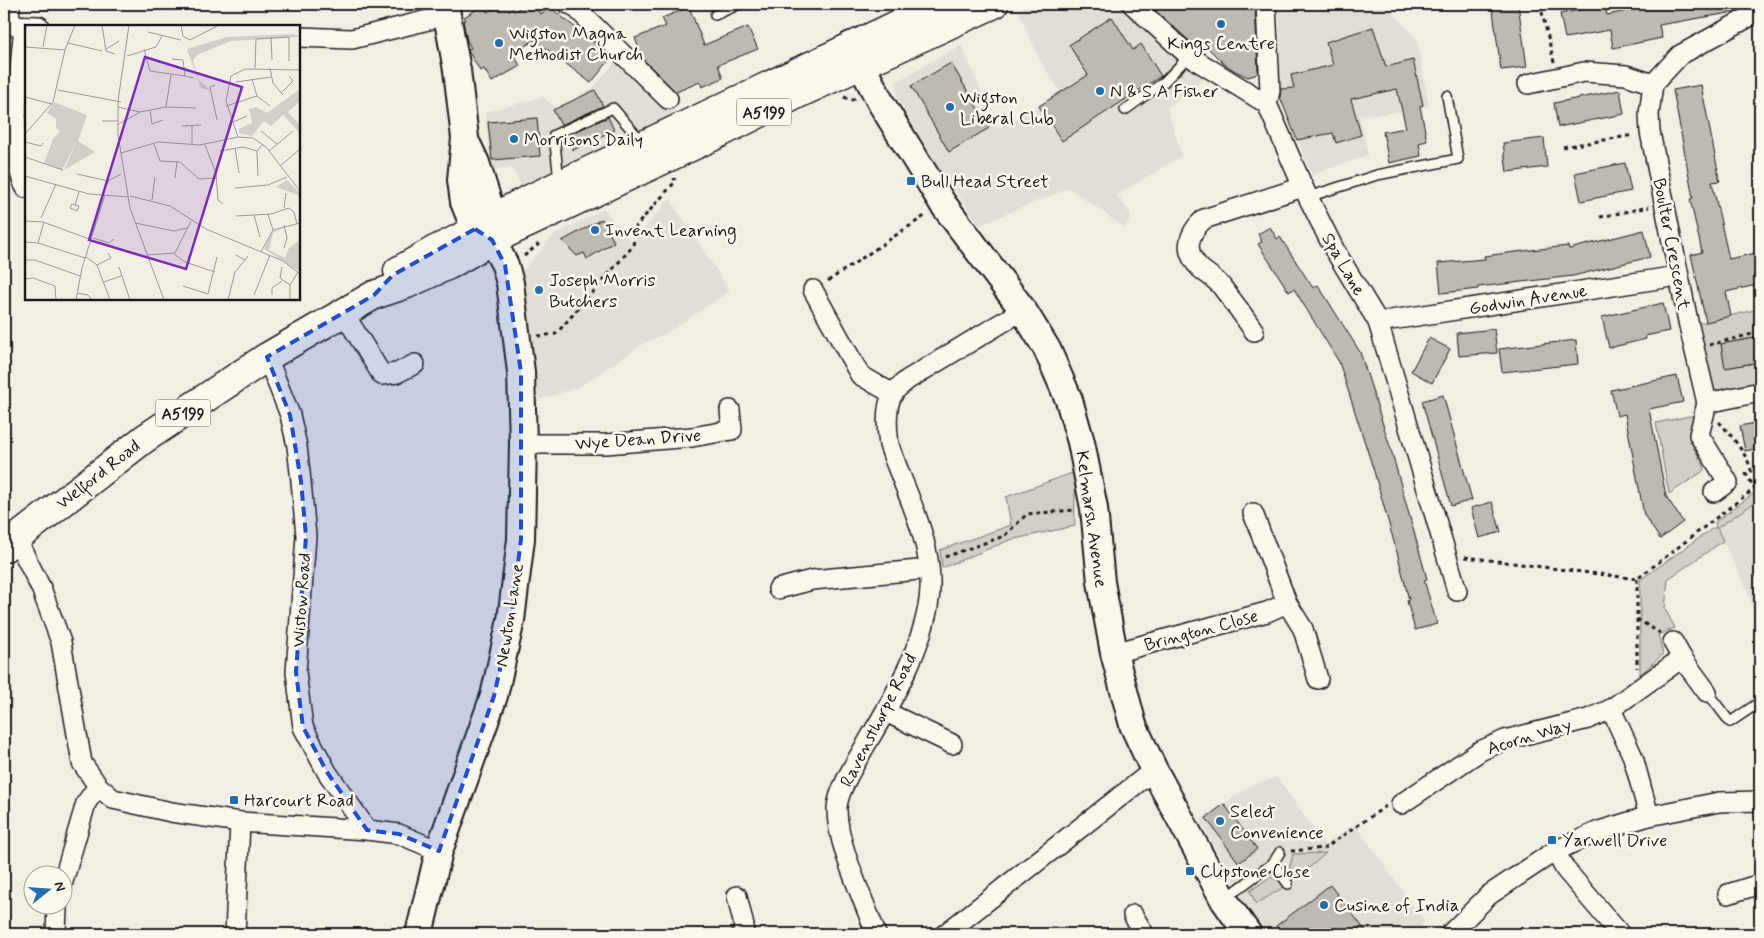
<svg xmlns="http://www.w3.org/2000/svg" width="1764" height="938" font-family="Mynerve,sans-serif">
<rect width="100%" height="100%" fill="#f2eee4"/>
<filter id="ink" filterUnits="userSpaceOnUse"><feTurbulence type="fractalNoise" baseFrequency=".02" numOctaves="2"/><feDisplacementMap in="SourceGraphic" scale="10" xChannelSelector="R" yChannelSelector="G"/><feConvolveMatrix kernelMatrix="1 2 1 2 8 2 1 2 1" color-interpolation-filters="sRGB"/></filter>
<g filter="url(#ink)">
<!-- built -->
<g fill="#e2ded5">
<path d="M1029,4H1113L1148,31L1203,79L1167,108L1182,156L1117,195L1131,215L1125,228L1069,188L980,225L939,169L897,97L896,82L961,45L998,128L1037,107L1060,91L1039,59L1018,10Z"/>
<path d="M1278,4H1385L1417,39L1429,106L1383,114L1359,115L1368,155L1312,175L1278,90L1280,39Z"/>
<path d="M618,59L676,113L521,186L512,168L492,169L485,112L543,97L556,108L591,90Z"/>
<path d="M670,199L730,291L667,333L646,342L579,387L539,400L523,271L554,235L604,209L632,243Z"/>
<path d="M1760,499V633L1747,589L1716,528Z"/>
<path d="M1277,777L1325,845L1355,824L1425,922L1413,934H1266L1250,913L1200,820L1252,785Z"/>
</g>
<!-- green -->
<g fill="#d2cfc6" stroke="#777671">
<path d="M1754,310L1760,337L1721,344L1725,368L1760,362V392L1707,403L1689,326Z"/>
<path d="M1690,416H1696L1690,441L1705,468L1702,472L1669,494L1656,423Z"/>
<path d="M1075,472C1076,490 1074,508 1075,526L1010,540L942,568L940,550L1011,525L1006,497Z"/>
<path d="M1760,489V499L1717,528L1723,541L1668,579L1665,609L1675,628L1658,635L1663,654L1640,675V580L1713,528H1716L1715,522Z"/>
<path d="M1326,853L1296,879L1289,871L1293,854Z"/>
<path d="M1270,877L1280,881L1284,887L1256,904L1250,891Z"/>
</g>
<!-- building -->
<g fill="#bdbab1" stroke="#1c1c1c">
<path d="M502,4H509L514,11L527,4H534L540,14L551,8L597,45L611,58L591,83L535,40L513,53L520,66L492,82L484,69L480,71L469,52L468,49L471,48L467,41L463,21L466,20L464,17L484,5L487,12Z"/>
<path d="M1148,4H1255L1258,72L1255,75L1248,77L1237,72L1223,63L1202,42L1197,48L1196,47Z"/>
<path d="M1492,4H1518L1527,67L1501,70Z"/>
<path d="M1661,4H1740V9L1735,12L1659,25L1662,38L1613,48L1610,30L1565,38L1560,14L1605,5L1607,15Z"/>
<path d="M689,7L704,45L748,27L758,49L718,65L723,78L702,87L700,82L676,92L643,59L635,38L666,26L662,18Z"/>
<path d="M1112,17L1133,50L1141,44L1161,76L1062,141L1039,106L1088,75L1069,45Z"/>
<path d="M1373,27L1386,67L1413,60L1423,105L1420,106L1427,141L1419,143L1421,156L1389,163L1383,132L1406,128L1397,89L1351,99L1361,135L1336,143L1333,133L1297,140L1280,97L1281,89L1294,88L1291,75L1333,65L1326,42Z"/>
<path d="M951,63L989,128L949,152L911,86Z"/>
<path d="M1701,85L1720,181L1712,182L1729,259L1760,252V284L1726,292L1731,316L1706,322L1691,255L1702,252L1690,199L1693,198L1673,90Z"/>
<path d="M595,90L603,106L561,125L553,110Z"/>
<path d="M1620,90L1624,114L1558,127L1554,103Z"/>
<path d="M608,117L614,130L573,150L566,136Z"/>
<path d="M537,118L540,156L492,160L488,122Z"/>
<path d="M1544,138L1547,167L1507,172L1503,143Z"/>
<path d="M1625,163L1631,191L1581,201L1575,173Z"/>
<path d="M602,219L614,242L587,259L584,253L577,256L562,241Z"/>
<path d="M1270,227L1277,239L1280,237L1313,288L1318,285L1360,352L1392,453L1427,579L1424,580L1437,624L1415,630L1407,601L1409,600L1398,556L1373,468L1339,362L1294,289L1289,292L1258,244L1262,242L1258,234Z"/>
<path d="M1644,230L1650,257L1573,276L1478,287V289L1441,293L1438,263L1485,259L1484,256L1531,250L1568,246L1569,249Z"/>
<path d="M1663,303L1669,331L1645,336L1646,339L1609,348L1602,317Z"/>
<path d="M1494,329L1497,353L1459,356L1457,333Z"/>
<path d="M1760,337V362L1725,368L1721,344Z"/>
<path d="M1429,338L1450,349L1432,383L1411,371Z"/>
<path d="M1576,340L1578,364L1502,372L1499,349Z"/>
<path d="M1677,376L1683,402L1649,409L1666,496L1683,522L1660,539L1644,515L1625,414L1617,416L1611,390Z"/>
<path d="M1443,395L1472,500L1451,506L1422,401Z"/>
<path d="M1760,422V448L1745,451L1740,426Z"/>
<path d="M1492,502L1501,532L1479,538L1471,508Z"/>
<path d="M1224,804L1257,849L1239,863L1206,818Z"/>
<path d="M1330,885L1368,934H1282L1276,926Z"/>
</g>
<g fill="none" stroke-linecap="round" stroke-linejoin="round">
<defs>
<g id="lane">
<path d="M715,15L740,4"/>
<path d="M1125,110L1164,82L1189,56"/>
<path d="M559,180L554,135L613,108L642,142"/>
<path d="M1308,197L1377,175L1458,159L1447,96"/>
<path d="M1707,692L1730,722L1760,702"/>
<path d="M1273,863L1288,884"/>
<path d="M1226,898L1273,863L1280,852"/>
</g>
<g id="street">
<path d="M568,4L573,5L668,99"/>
<path d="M1132,4L1189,56L1267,104L1303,187L1334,249L1378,322L1457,591"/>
<path d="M1266,4L1270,91L1267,104"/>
<path d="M4,25L39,26"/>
<path d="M9,25L10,4"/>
<path d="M24,26C21,63 7,158 26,188"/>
<path d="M299,37L352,39L448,15"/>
<path d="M1528,84L1584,72L1626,75L1653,84"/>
<path d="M813,290L860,375L893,394"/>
<path d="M343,312L382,375L397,373L415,364"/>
<path d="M1378,322L1678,276"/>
<path d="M1254,331C1244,316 1233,301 1222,287C1216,279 1208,275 1201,269C1183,252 1187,235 1204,219L1303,187"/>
<path d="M267,357L290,415L297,446L301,481L306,536L296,672L303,727L327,772L367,830"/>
<path d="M1707,403L1689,326L1650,132L1649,114L1653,84L1680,55L1760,11"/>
<path d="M523,444H606L692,437L732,430L730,410"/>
<path d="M1714,492L1728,482L1699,435L1707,403L1760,392"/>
<path d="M1253,513L1287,603L1303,629L1318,679"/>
<path d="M16,538L41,588L61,642L82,763L98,786L113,799L171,812L240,822L367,830L399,834L439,851"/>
<path d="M778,589L812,580L929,569"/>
<path d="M1673,642L1682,658"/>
<path d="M1114,653L1267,612L1287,603"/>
<path d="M1611,709L1633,757L1649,816"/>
<path d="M886,712L952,744"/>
<path d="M1401,804L1480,751L1505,740L1588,719L1611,709L1682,658L1707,692"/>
<path d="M1555,851L1565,869L1620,934"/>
<path d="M62,885L86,803L98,786"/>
<path d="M1728,894L1760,884"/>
<path d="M737,896L744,926L742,934"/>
<path d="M1133,915L1144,934"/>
<path d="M56,934L57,906"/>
<path d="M235,934L240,822"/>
<path d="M876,934C864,900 836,843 837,808C838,788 861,754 871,736C895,696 928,637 930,589C932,538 905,492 889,445C887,431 885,406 893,394C895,389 903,384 907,380L1023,310"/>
<path d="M945,934L1154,770"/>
<path d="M1450,934L1489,895L1555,851L1599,831L1649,816L1719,802L1760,801"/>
</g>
<g id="secondary">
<path d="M851,45L881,103L943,204L1023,310L1047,349L1069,400L1081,442L1094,508L1101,582L1114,653L1133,725L1154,770L1224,900L1248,934"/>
<path d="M468,146L476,163L493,217L492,240"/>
<path d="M419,934L439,851L494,696L511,620L521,539L523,444L521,372L510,283L505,265L492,240L475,229L464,202L461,180L465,138L457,70L445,4"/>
</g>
<g id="primary">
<path d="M398,271L435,250L456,240L517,205L941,4"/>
<path d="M4,548L144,439L267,357L374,295L407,284L449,265L492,240L714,136L800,93L994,4"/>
</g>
</defs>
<!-- lane casing -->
<use href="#lane" stroke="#1c1c1c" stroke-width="12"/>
<!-- street casing -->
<use href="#street" stroke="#1c1c1c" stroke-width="22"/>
<!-- secondary casing -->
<use href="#secondary" stroke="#1c1c1c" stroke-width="30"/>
<!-- primary casing -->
<use href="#primary" stroke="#1c1c1c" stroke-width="31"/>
<!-- path -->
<g stroke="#1c1c1c" stroke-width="3" stroke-dasharray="4 4" stroke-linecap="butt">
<path d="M1540,4L1554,62"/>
<path d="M844,97L852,100L856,98"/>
<path d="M1563,147L1634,135"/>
<path d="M1600,217L1649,207"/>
<path d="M524,256L539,244"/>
<path d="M828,281L926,215"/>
<path d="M538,336L556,334L633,246L636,226L675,182L674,178"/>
<path d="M1709,345L1760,332V330"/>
<path d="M1719,422C1728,431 1750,458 1751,471L1746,474L1755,489"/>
<path d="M945,557L1004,536L1027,514L1074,510"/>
<path d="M1465,557L1637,579L1738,501L1760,485"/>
<path d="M1637,579V668"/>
<path d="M1637,619L1660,633"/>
<path d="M1291,851L1325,848L1386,806"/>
</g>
<!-- lane -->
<use href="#lane" stroke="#fbf7ec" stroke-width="9"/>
<!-- street -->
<use href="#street" stroke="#fbf7ec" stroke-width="19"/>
<!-- secondary -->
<use href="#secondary" stroke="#fbf7ec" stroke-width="26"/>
<!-- primary -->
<use href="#primary" stroke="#fbf7ec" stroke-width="28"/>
</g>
</g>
<!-- marked area -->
<path fill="#1d4ed8" fill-opacity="0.2" stroke="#1d4ed8" stroke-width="4" stroke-dasharray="10 6" stroke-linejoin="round" d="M475,229L492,240L505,265L521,372V539L511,620L494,696L439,851L399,834L367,830L327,772L303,727L296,672L306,536L301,481L290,415L267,357L374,295L393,275Z"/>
<!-- markers -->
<g fill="#1f6fb2" stroke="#fbf7ec" stroke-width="2">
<circle cx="1221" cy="24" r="5"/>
<circle cx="499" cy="43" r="5"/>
<circle cx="1100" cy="91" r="5"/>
<circle cx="950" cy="107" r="5"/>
<circle cx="514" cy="139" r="5"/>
<rect x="906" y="176" width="10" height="10" rx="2.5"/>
<circle cx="595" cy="230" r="5"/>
<circle cx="539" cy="290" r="5"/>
<rect x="229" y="795" width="10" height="10" rx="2.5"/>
<circle cx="1220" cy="821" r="5"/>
<rect x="1547" y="835" width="10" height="10" rx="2.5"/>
<rect x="1185" y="866" width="10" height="10" rx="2.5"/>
<circle cx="1324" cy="905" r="5"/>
</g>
<g text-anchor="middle" stroke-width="5" stroke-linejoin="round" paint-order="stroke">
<!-- shield labels -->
<g fill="#fbf7ec" stroke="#5f5e5a" stroke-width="1">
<rect x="736.5" y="98.5" width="55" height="27" rx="4"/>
<rect x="155.5" y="399.5" width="55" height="27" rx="4"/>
</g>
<g font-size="16" font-weight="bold" fill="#1c1c1c">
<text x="764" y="118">A5199</text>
<text x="183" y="419">A5199</text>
</g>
<!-- poi labels -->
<g font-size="18" fill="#1c1c1c" stroke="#fbf7ec" text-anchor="start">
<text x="509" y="39">Wigston Magna<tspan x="509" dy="21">Methodist Church</tspan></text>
<text x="1221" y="49" text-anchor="middle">Kings Centre</text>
<text x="1110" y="97">N &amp; S A Fisher</text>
<text x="960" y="103">Wigston<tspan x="960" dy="21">Liberal Club</tspan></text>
<text x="524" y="145">Morrisons Daily</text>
<text x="921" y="187">Bull Head Street</text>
<text x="605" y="236">Invent Learning</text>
<text x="549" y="286">Joseph Morris<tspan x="549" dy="21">Butchers</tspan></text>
<text x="244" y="806">Harcourt Road</text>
<text x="1230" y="817">Select<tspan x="1230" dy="21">Convenience</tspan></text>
<text x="1562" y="846">Yarwell Drive</text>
<text x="1200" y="877">Clipstone Close</text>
<text x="1334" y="911">Cusine of India</text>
</g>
<!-- street labels -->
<g font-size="18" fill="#1c1c1c" stroke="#fbf7ec">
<text transform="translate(1672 244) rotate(79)" y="6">Boulter Crescent</text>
<text transform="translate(1344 264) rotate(60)" y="6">Spa Lane</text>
<text transform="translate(1528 299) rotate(-9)" y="6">Godwin Avenue</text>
<text transform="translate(638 439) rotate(-4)" y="6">Wye Dean Drive</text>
<text transform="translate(98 474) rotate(-38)" y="6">Welford Road</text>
<text transform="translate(1092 519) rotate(82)" y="6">Kelmarsh Avenue</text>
<text transform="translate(301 600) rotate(-86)" y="6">Wistow Road</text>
<text transform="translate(509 615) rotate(-81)" y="6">Newton Lane</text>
<text transform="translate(1201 630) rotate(-15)" y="6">Brington Close</text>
<text transform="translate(878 720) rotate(-63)" y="6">Ravensthorpe Road</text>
<text transform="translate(1529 736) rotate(-17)" y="6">Acorn Way</text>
</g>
</g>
<!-- overview -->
<g transform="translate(25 25)">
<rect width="275" height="275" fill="#f2eee4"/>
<path d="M269,9L275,12L206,16L172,30L168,36L173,54L186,66L176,63L162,24L202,12ZM275,64V76L263,87L275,100V108L258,90L246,101L239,96L227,111L214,108V104L227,98L224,84L231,82L242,88ZM29,77L62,90L53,116L70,127L39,145L52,116L37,145L19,138L28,114L35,106L31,103V94L22,88ZM262,155L275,168V171L251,162ZM258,203L248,208L244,225L260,233L264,223L275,215V247L239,224L247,207Z" fill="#d2cfc6"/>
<path fill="none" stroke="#9c9a94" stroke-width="1" d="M77,0L81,26L90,29M104,0L93,76V110L105,183L139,275M156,0L158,11L165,15L194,0M123,7L156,15M246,12L247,35M43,18L77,26M0,22L40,25L50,0M18,22L22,0M81,24L94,16M119,24L125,46L160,51M102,31L131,22L137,11M147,34L158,35L160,51L169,53M230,43L231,14L264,12V36M245,43L248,58L258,70M227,54L232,71L245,81M211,57L246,52M190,60L185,62L192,95M33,65L96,77M256,68L268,56L264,51M0,72L27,79M201,81L232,71M93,82L115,87M141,82L146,50M125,86L127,99L138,95M77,96H93M208,97L222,91M92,100L115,87L141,82L171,83M157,101L176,100M236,106L252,119M0,109L28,77L40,25M213,112L201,76L206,51L220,44L275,45M0,117L16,121L18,118M129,119L135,136L155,137L174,154L192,153M167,120V101M180,120L191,148L193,175L198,179M210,123L214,148M195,126L218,122L232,126M244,126L268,106M96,128L133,117L175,120L213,112L228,113L241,122L275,166M0,132L38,145M255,141L275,124M52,149L83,156M0,151L64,169L104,172M233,151L232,126L238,119M150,153L152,137M210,163L243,160L262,152M78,169L83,156L96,149M105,171L145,181L181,204L258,236L275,249M127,175L130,152M50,180L47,179L45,183L52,186L54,181L50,180L54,167M259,183L261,168M243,189L248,205M229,190L235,212M211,191L246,189L264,183L269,187L272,199M16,193L31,159M0,196L18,197L67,215M110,198L149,206L162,203M68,213L84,218L89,214M0,217L13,218L60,233M13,218L19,197M259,223L262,213L259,200M236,227L248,205L275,198M149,229L160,237L190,247M121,230L150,228L166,196M211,230L220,235L223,231M61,232L72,240L85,275M0,235H10L55,251M72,240L86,233L83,228M94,242L105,275M257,242L255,253L265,260M0,254L8,253L30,261L31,275M79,257L96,251M158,261L183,269L192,232M52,268L63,270L67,275M229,270L245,230M247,270V263L257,256M51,275L57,243L80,170M203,275L210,247L220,235M265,275V260L273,247"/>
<path fill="#7b2cbf" fill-opacity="0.15" stroke="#7b2cbf" stroke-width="2.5" d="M120,32L217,62L161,244L64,215Z"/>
<rect width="275" height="275" fill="none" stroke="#1c1c1c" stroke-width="2.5"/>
</g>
<!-- margin -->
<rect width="1764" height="938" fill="none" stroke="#fbf7ec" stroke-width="20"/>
<rect x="10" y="10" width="1744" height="918" fill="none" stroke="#1c1c1c" stroke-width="2" filter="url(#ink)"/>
<!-- north arrow -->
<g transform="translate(48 890) rotate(73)"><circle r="24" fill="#fbf7ec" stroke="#a29f99"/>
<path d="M0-4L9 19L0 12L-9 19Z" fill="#1f6fb2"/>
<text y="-8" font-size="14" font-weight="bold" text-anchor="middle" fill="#1c1c1c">N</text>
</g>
</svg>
